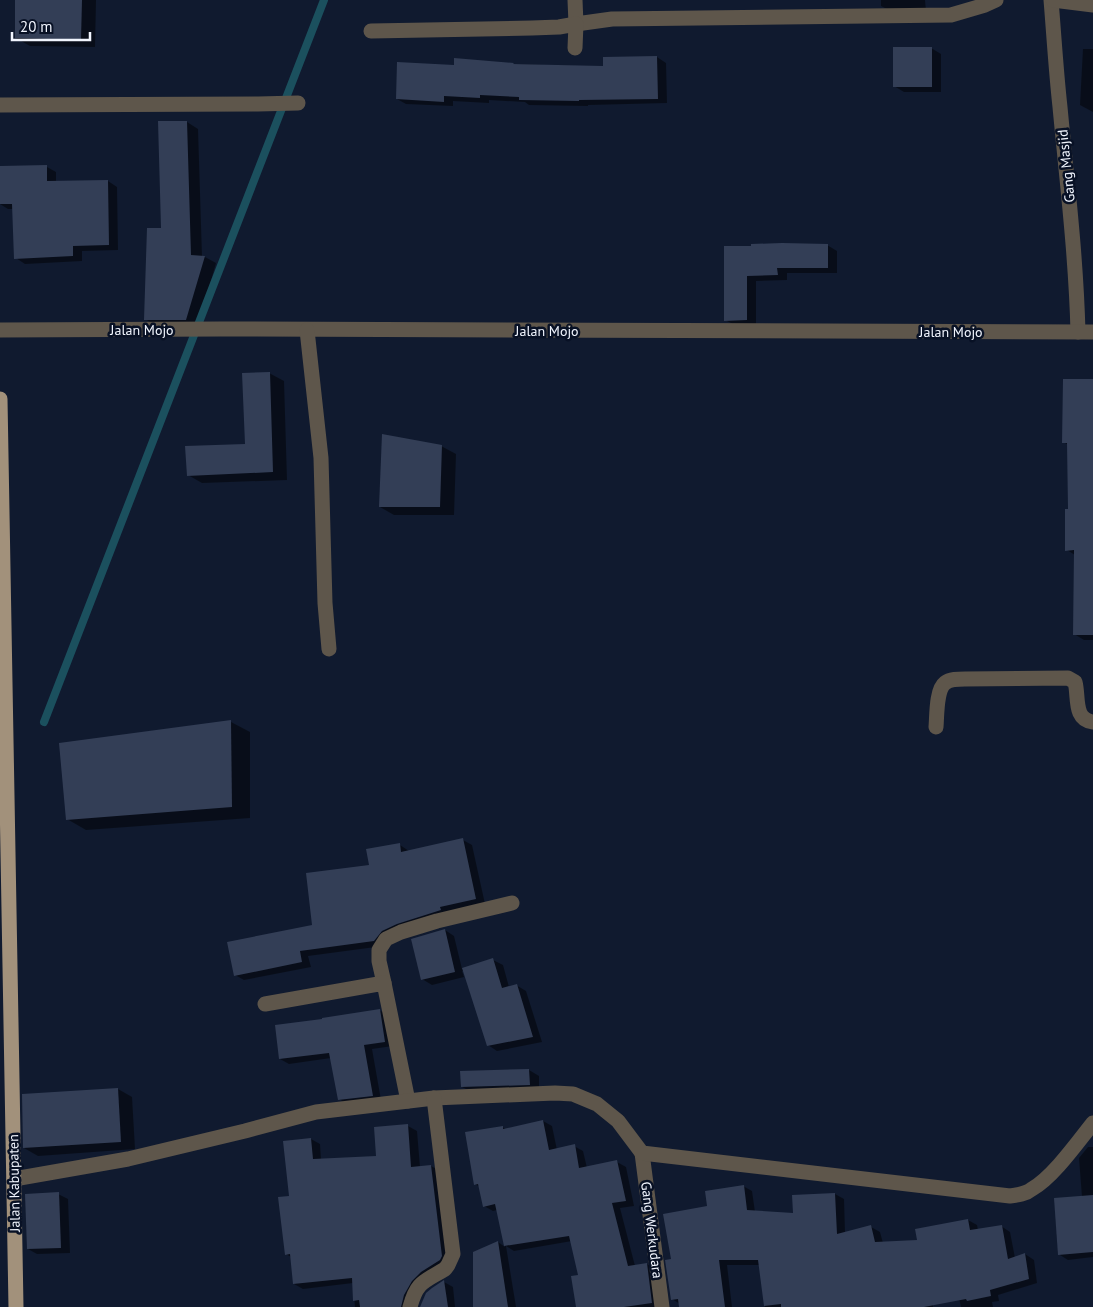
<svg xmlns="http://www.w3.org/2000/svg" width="1093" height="1307" font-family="'PT Sans',sans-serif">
<rect width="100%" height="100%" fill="#101a2f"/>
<!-- shadow -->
<g fill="#0007">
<path d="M17,0H96L95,47L30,46L16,38Z"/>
<path d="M881,0H925L926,11H891L881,6Z"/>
<path d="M931,48L941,54V92H904L894,86Z"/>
<path d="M1083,49H1093V112L1080,105Z"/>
<path d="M657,57L666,63L667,103L588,105V106L529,105L525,102L489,100V103L453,101V106L406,104L397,99L455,66L513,64L605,67Z"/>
<path d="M187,122L198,129L202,257H205L216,263L198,326H157L145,319L162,229Z"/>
<path d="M0,167H47L56,172V182L108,181L117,187L118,250L82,251V261L25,264L16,258L13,209H8L0,204Z"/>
<path d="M827,245L837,251V273H787V280L756,281V325H735L725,320L752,247Z"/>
<path d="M269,373L284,381L287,480L202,483L188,475L246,445Z"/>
<path d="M1093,380V640H1084L1074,634L1075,555L1067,550L1069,510V445L1063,442Z"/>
<path d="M441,446L456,454L454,515H394L380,507Z"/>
<path d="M231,722L250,732V818L86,830L67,819Z"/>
<path d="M463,840L472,845L485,904L383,946L308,956L311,967L244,980L235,975L313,926L370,866L400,845L409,851Z"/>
<path d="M445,930L454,936L462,969L493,960L503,965L509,987L516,985L526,991L542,1042L497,1051L488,1045L464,971H462L464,977L432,985L422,979Z"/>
<path d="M379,1010L388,1015L393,1046L372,1049L381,1100L347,1104L339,1099L331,1058L289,1064L280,1059Z"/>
<path d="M529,1070L539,1076V1089L472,1092L462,1087Z"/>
<path d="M118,1089L132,1097L135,1149L38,1156L24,1148Z"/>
<path d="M543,1121L552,1126L557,1150L574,1146L583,1151L587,1168L617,1162L626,1167L634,1206L620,1208L635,1266L647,1264L655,1270L660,1307H577L580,1276L572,1241L514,1251L506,1246L516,1307H474L498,1242L505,1247L497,1210L493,1211L484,1206L480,1187L475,1184L502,1127L506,1129Z"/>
<path d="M408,1126L417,1131L420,1167L431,1166L440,1171L450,1262L410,1307H355L353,1283L303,1289L294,1284L291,1257L286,1254L291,1197L311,1139L320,1144L321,1160L377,1157Z"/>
<path d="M1088,1147H1093V1257L1068,1260L1060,1255L1082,1197L1079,1158Z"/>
<path d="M743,1186L752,1191L755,1212L794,1214L835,1194L844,1199L845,1233L871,1227L880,1232L883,1243L930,1246L933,1307H765L760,1265H727L732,1307H680V1304L672,1299V1261L708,1207Z"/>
<path d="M58,1194L68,1199L70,1253L37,1254L28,1249Z"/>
<path d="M968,1220L977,1225L978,1230L1001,1226L1010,1232L1015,1258L1025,1254L1034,1260L1037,1283L998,1295L999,1301L992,1302L993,1307H961L943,1225Z"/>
<path d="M444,1282L453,1287L455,1307H421L433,1289Z"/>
</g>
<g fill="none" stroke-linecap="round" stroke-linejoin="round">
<!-- stream -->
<path stroke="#1b505e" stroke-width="8" d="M44,722L324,0"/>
</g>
<!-- building -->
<g fill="#333e56">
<path d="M15,0H82L81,40L15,38Z"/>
<rect x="893" y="47" width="39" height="40"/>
<path d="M657,56L658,99L579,100V101L519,100V97L480,95V98L444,96V102L396,99L397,62L454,65V58L514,63L513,64L603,66V57Z"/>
<path d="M158,121H187L191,255L205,256L186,320H144L147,228H161Z"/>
<path d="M47,165V181L108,180L109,245L73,246V256L14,259L12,204H0V166Z"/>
<path d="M782,243L828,244V268H777L778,275L747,276V320L724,321V246H751V244Z"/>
<path d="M270,372L273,472L187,476L185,446L245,444L242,373Z"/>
<path d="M1063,379H1093V635H1073L1074,550L1065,551V509H1068L1067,443H1062Z"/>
<path d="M382,434L442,445L440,507H379Z"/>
<path d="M231,720L232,807L66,820L59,743Z"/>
<path d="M463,838L476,899L440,907L441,910L397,924L382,931L374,941L300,951L302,962L234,976L227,942L312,925L306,873L369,865L366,849L400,843L401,852Z"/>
<path d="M445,929L455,972L421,980L411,939Z"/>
<path d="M493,958L502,988L517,984L533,1037L487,1046L462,968Z"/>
<path d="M380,1009L385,1042L364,1045L373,1096L338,1100L329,1053L279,1059L275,1025L322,1019V1018Z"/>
<path d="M529,1069L530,1085L461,1087L460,1071Z"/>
<path d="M118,1088L121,1142L23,1148L22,1094Z"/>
<path d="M543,1120L549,1150L575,1144L579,1168L617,1160L626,1201L612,1203L628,1266L647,1263L652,1303L624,1307H576L571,1276L578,1275L569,1236L504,1246L495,1204L483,1207L478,1184L474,1185L465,1132L503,1126V1129Z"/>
<path d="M408,1124L411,1167L431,1165L442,1256L440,1260L421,1272L412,1281L404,1295L401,1307H360L359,1300L353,1301L352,1278L293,1284L290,1254L285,1255L278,1197L289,1196L283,1141L311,1138L313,1159L376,1156L374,1127Z"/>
<path d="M744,1185L747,1210L793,1213L792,1195L835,1193L837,1234L871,1225L875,1242L917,1240L915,1229L968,1219L970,1230L1002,1225L1008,1259L1025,1253L1029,1279L990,1290L991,1296L967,1301L966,1299L924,1307H781V1304L764,1306L758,1260H719L725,1307H679L678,1299L671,1300L665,1260L671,1259L663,1214L707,1206L705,1191Z"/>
<path d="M59,1192L61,1248L27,1249L25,1194Z"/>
<path d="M1093,1195V1252L1058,1255L1054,1198Z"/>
<path d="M498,1241L508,1307H473V1252Z"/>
<path d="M444,1280L448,1307H420L426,1293L432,1288Z"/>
</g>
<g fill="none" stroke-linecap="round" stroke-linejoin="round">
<!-- minor -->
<g stroke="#5e564b" stroke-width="15">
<path d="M575,0L576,24L612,19L951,15L985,5L996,0"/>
<path d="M1051,0C1054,36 1056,71 1060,107C1067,182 1076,256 1078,332"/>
<path d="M1053,0L1093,5"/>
<path d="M371,31L532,28L559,27L576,24L575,48"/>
<path d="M0,105L258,104L298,103"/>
<path d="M0,330L221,329L1093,332"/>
<path d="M307,330L321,458L325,603L329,649"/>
<path d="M936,727C937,716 936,690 945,683C950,679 958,679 965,679L1068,678L1075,682C1079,696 1073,720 1093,722"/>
<path d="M384,983L379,961V950L386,939L401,932L437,921L512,903"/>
<path d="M265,1004L384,983L408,1101"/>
<path d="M642,1153L662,1307"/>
<path d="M14,1179L128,1159L245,1131L316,1112L434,1098L555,1093L573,1094L597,1104L618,1121L642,1153L1010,1196C1018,1195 1026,1194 1032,1189C1053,1177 1077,1143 1093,1123"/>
<path d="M410,1307C417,1281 424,1282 445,1269L448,1265L453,1254L434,1098"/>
</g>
<!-- major -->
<path stroke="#a2917b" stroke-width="15" d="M0,399L16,1307"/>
</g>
<g text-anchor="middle" stroke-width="5" stroke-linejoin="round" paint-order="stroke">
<!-- street labels -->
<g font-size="14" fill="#f1f5fe" stroke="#081125">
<text transform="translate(1066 166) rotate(-96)" y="5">Gang Masjid</text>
<text x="142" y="335">Jalan Mojo</text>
<text x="547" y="336">Jalan Mojo</text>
<text x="951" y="337">Jalan Mojo</text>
<text transform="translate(14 1183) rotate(-91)" y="5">Jalan Kabupaten</text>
<text transform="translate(652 1230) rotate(83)" y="5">Gang Werkudara</text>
</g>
</g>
<!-- scale -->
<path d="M12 32v8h78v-8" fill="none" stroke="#f1f5fe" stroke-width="2.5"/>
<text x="20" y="32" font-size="15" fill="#f1f5fe" stroke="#081125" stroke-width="4" paint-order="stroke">20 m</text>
</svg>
